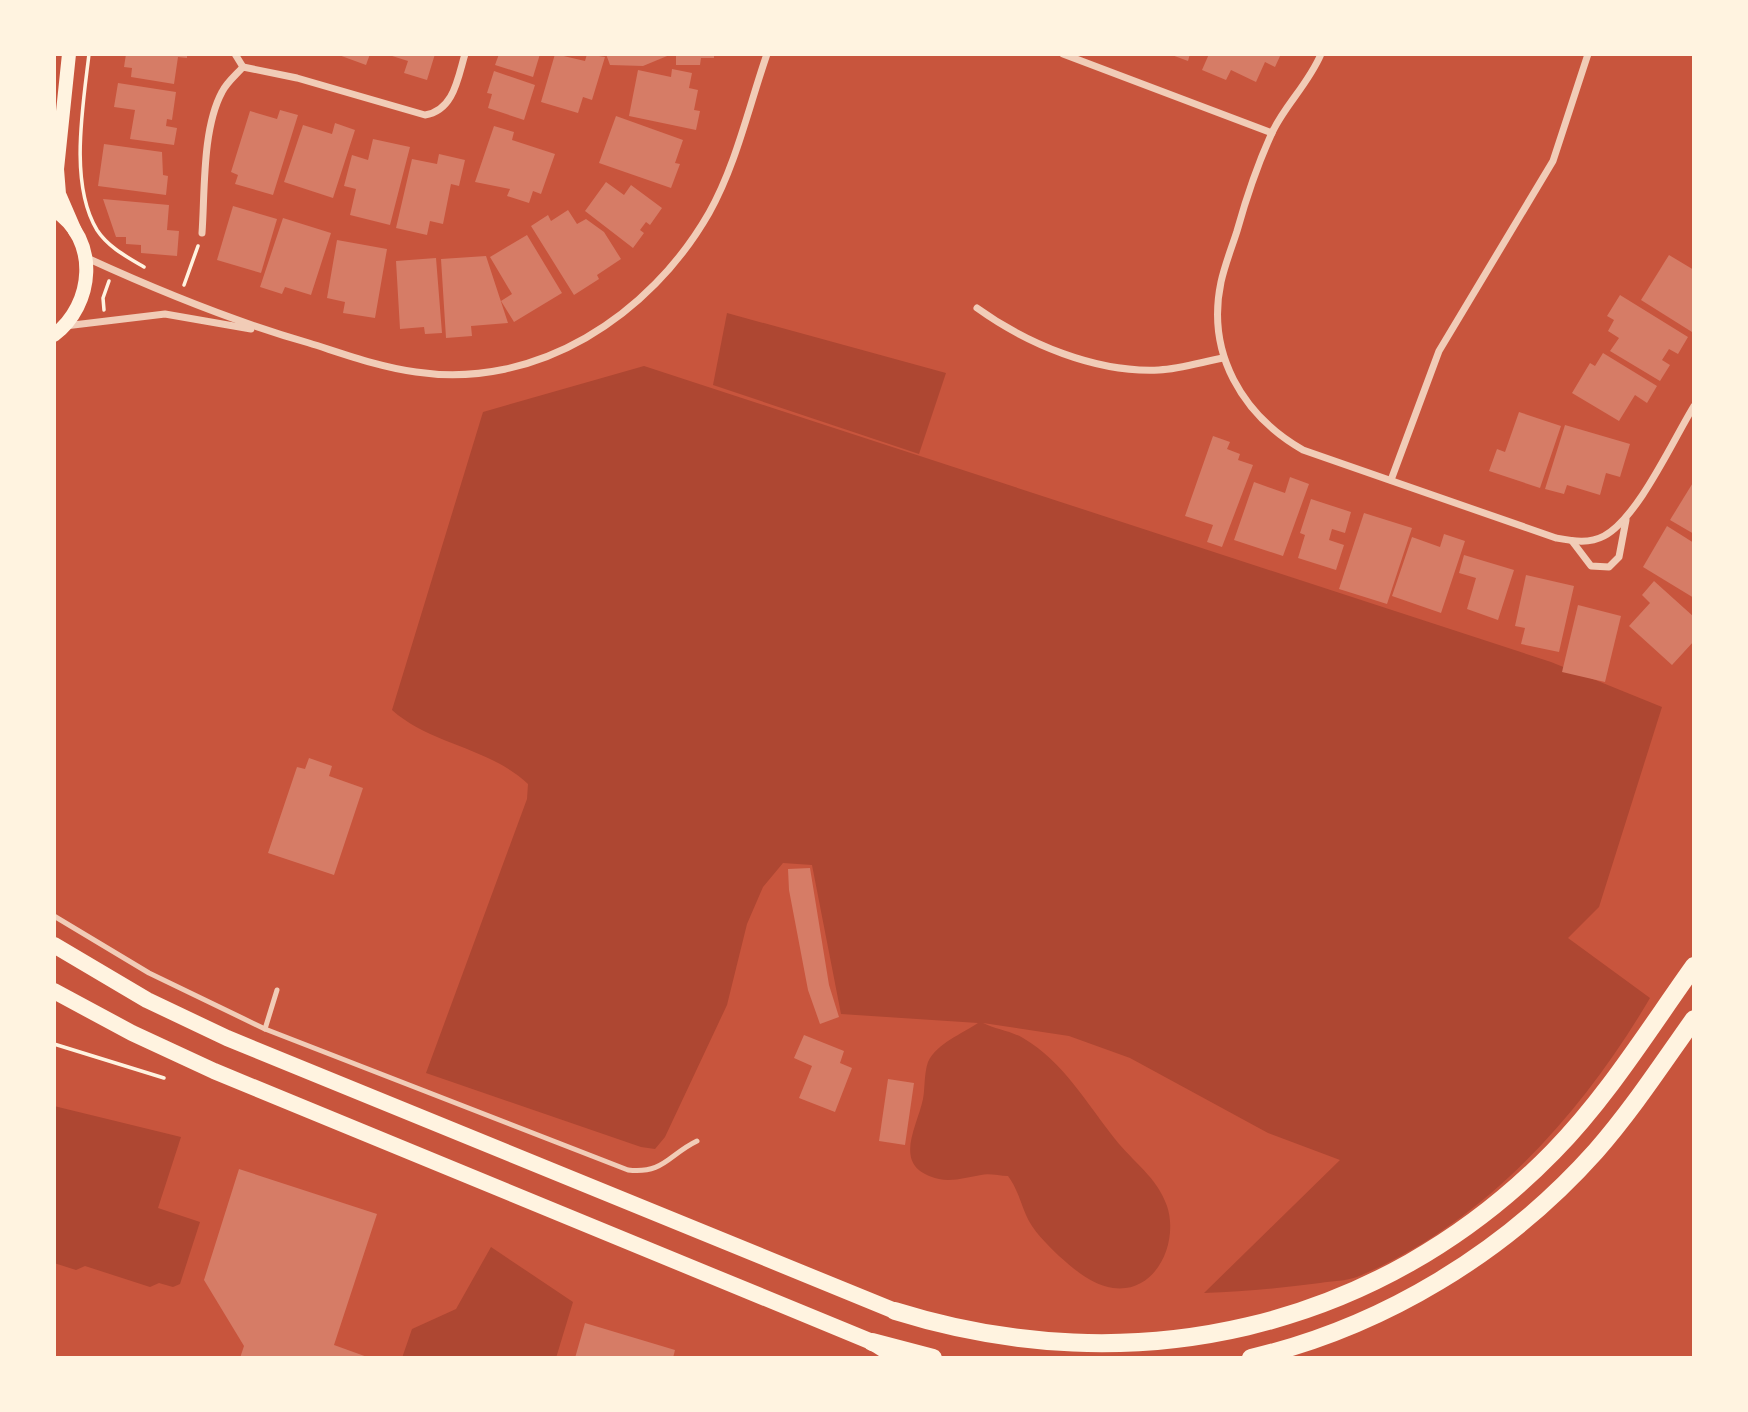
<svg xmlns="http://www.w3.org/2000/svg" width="1748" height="1412" font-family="'DejaVu Sans',sans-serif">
<rect width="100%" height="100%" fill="#c8553d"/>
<!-- green -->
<g fill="#ae4732">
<path d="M727,313L946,373L919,454L713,385Z"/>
<path d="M644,366L1551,662L1662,707L1599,907L1568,938L1650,998C1582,1114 1484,1224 1357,1277C1346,1281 1332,1281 1320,1283C1281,1288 1243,1292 1204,1293L1340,1160L1268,1133L1130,1058L1069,1036L983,1023C995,1029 1011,1031 1023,1038C1064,1062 1087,1104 1115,1139C1133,1162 1157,1177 1167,1206C1179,1241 1157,1294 1113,1288C1092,1285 1075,1270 1059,1256C1047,1244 1032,1230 1026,1215C1020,1201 1017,1188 1008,1176C999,1176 989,1173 981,1175C968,1177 953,1182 939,1179C890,1168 917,1128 923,1099C925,1088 924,1073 928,1062C937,1043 962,1034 978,1023L841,1014L812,865L783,863L763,887L747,924L727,1005L665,1137L655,1149L641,1147L426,1073L527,799L528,784C489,747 431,745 392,710L483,412Z"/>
<path d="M54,1106L181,1137L158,1208L200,1222L180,1284L173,1287L159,1283L150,1287L85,1266L76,1270L54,1263Z"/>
<path d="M491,1247L573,1302L556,1358H402L412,1329L456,1309Z"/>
</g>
<!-- building -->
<g fill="#d67c66">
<path d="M126,54H187V58L178,57L174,84L131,77L132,68L124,67Z"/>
<path d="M336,54H370L366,65Z"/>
<path d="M435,54L427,80L404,73L408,61L389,55Z"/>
<path d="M499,54H540L533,77L495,65Z"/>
<path d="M555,54L585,61L587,54L605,57L592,100L583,97L578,113L541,102Z"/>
<path d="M606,54H672L643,66L610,65Z"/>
<path d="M676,54H714V58H701L700,65H676Z"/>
<path d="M1169,54H1190L1188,61Z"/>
<path d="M1209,54H1281L1275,67L1265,62L1256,82L1231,70L1226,80L1202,70Z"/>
<path d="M672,69L692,73L689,88L698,90L694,110L700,111L696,130L629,116L638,70L671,77Z"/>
<path d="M494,71L535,85L524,120L488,108L492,94L487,93Z"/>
<path d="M118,83L176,92L172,120L167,119L166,126L177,128L174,145L130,139L135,110L114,107Z"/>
<path d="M280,110L298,115L273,195L235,184L238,175L231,172L250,111L277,119Z"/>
<path d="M616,116L683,140L675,163L680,164L671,188L599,163Z"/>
<path d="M335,123L355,130L333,198L284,182L303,125L332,134Z"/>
<path d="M494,126L514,132L512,140L555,154L541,194L533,191L529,203L507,196L510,189L475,182Z"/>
<path d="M373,139L410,147L390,225L350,215L356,189L344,186L352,155L368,160Z"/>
<path d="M104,144L162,152L163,175L168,176L166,195L98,186Z"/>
<path d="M439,154L465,160L459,186L451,184L443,224L430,221L427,235L396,228L412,159L437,164Z"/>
<path d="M606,182L624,195L631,185L662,208L650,225L646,222L640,230L644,233L633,248L585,211Z"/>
<path d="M103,199L169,205L167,230L179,231L177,256L141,253V245L126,244V237H116Z"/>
<path d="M233,206L277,219L261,273L217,260Z"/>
<path d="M568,210L577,224L586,219L604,232L621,259L597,275L599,279L574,295L531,226L548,215L551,221Z"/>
<path d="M283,218L331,233L311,295L285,287L282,294L260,287Z"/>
<path d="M527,235L562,293L514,322L501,301L512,294L490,257Z"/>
<path d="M337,240L387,249L375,318L343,313L345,302L327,298Z"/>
<path d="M1669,255L1694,270L1692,332L1641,300Z"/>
<path d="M486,256L508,323L471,326L472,336L446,338L441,259Z"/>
<path d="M436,258L442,333L425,334L424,327L400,329L396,261Z"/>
<path d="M1620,295L1688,337L1678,354L1669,349L1662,360L1670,365L1660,381L1610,351L1619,338L1608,331L1614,320L1607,316Z"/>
<path d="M1603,353L1657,386L1647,403L1635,395L1619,421L1572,393L1590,363L1595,366Z"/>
<path d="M1519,412L1561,426L1540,488L1489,471L1497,449L1505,452Z"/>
<path d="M1565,425L1630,444L1620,477L1606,473L1600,495L1567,485L1564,494L1545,489Z"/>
<path d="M1213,436L1230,442L1227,449L1240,454L1238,460L1253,465L1222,547L1207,542L1213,525L1185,516Z"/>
<path d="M1290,477L1309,484L1283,556L1234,540L1254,482L1285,493Z"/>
<path d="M1694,481V534L1670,520Z"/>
<path d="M1311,499L1351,512L1345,533L1332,529L1329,540L1344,545L1336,570L1298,558L1305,535L1300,533Z"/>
<path d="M1364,513L1412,528L1387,604L1339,589Z"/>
<path d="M1667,526L1694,543V598L1643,567Z"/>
<path d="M1444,534L1465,541L1441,613L1392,596L1412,537L1440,547Z"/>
<path d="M1464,555L1514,570L1498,620L1467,609L1476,578L1459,573Z"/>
<path d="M1526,575L1574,586L1559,652L1521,644L1525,628L1515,626Z"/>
<path d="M1654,581L1694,617V641L1672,665L1629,626L1650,603L1642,595Z"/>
<path d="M1578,605L1621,616L1605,682L1562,672Z"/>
<path d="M309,758L332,766L329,776L363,788L334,875L268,853L297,767L305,769Z"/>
<path d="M810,868L829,985L839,1017L820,1024L808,990L789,890L788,869Z"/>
<path d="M804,1035L844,1051L840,1063L852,1068L835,1112L799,1098L812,1066L794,1058Z"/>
<path d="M888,1079L914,1083L905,1145L879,1141Z"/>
<path d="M239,1169L377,1214L334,1345L370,1358H240L244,1346L204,1280Z"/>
<path d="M585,1323L675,1350L673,1358H575Z"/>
</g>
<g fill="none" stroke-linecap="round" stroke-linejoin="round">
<!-- path -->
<g stroke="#fff3e0" stroke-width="3.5">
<path d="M89,54C83,106 69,184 97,230C108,247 127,257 144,267"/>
<path d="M184,285L198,246"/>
<path d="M104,310L103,298L109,281"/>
<path d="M54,1044L164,1078"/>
</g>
<!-- service -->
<g stroke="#f1ccb7" stroke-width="5">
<path d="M54,916L149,973L265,1029L628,1170C664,1174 668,1155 697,1141"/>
<path d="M265,1029L277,990"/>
</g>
<!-- minor -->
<g stroke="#f1ccb7" stroke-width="7">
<path d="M235,54L243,67"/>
<path d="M1063,54L1272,133"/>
<path d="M1321,54C1308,85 1283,107 1271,135C1257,166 1246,199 1237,231C1232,247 1225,264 1221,282C1206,353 1242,415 1303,450L1556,538C1573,541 1589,544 1604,536C1638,518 1673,440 1694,406"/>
<path d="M202,233C205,192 202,129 222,92C227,82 236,75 243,67L297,78L425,115C454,111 458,77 465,54"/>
<path d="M87,258C159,291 232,321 309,343C344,354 379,367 416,372C537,390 650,316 709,213C736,165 749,106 767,54"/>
<path d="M977,308C1027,344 1096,373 1159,370C1180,369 1202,362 1223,358"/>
<path d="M65,326L165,314L251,329"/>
<path d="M1391,480L1439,351L1553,161L1588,54"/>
<path d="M1572,541L1591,566L1609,567L1619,557L1626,520"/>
</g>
<!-- secondary -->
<g stroke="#fff3e0" stroke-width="14">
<path d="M69,54L57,169L59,194L75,231"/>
<path d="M54,210C100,239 94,305 54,335"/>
</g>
<!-- primary -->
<g stroke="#fff3e0" stroke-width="16">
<path d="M54,945L147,1000L227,1038L895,1311"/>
<path d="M54,991L132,1033L214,1071L872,1342L897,1358"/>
</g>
<!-- motorway -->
<g stroke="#fff3e0" stroke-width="18">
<path d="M895,1311C1132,1385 1378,1331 1553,1152C1607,1097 1649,1029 1694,966"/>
<path d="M872,1342L933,1358"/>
<path d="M1251,1358C1383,1327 1505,1253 1596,1151C1632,1110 1662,1064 1694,1019"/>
</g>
</g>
<!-- border -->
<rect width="1748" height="1412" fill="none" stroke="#fff3e0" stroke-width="112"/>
</svg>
